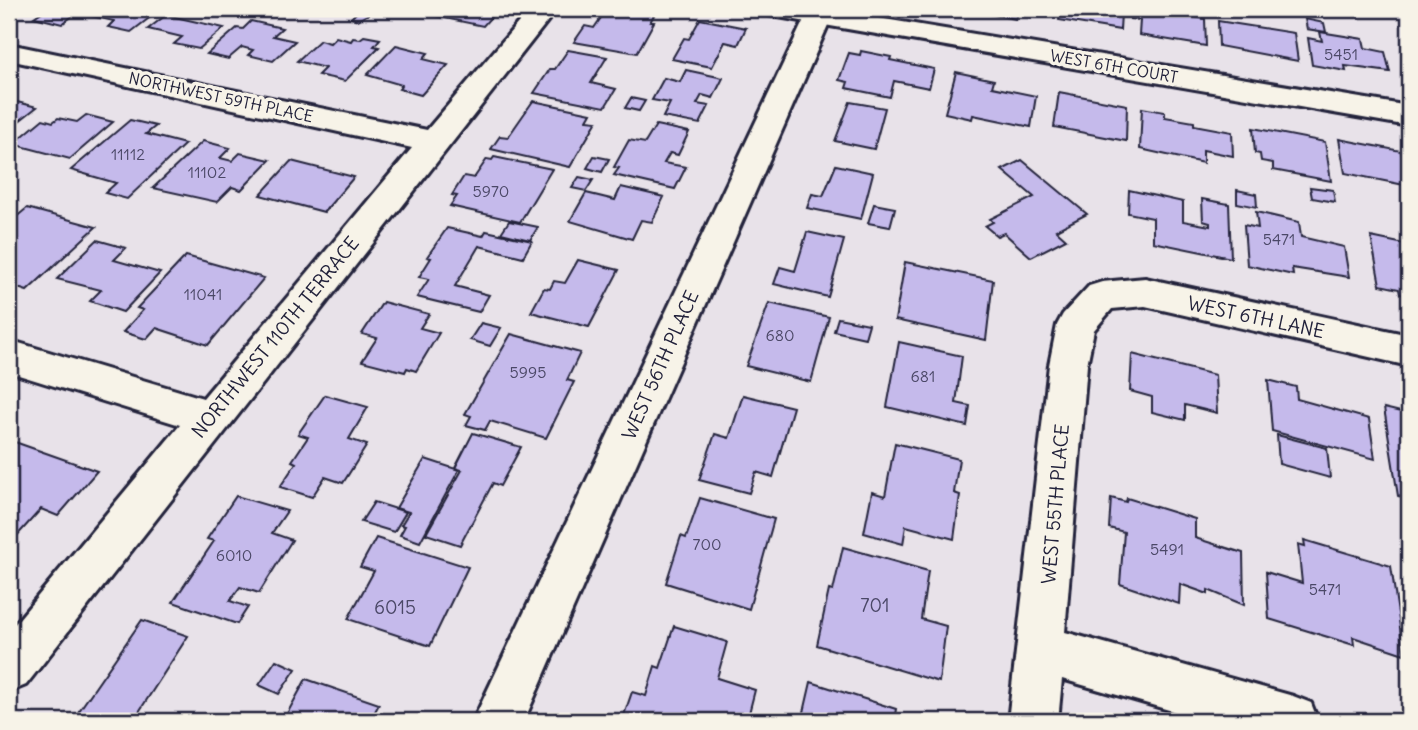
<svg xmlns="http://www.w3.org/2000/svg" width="1418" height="730" font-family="Delius,sans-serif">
<rect width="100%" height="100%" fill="#e8e2e9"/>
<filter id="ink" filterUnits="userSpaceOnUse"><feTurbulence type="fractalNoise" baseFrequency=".0143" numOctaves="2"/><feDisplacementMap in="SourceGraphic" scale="14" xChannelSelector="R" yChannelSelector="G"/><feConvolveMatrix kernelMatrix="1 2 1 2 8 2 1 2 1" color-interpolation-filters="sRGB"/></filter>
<g filter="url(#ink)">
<!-- building -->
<g fill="#c5baeb" stroke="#22223b" stroke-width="2">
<path d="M31,9H82L62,24L34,17L43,11Z"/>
<path d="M90,9H161L131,32L108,27L114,21L82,14Z"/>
<path d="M360,9H362L374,11L358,20L351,18Z"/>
<path d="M436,9H498L483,26L430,15Z"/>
<path d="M607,9L656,12L650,22H654L637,53L574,42L585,26L594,28Z"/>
<path d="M963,9H1035L1034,13L1018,10L1016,19Z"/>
<path d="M1061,9H1099L1121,13L1120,30L1059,20Z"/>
<path d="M1131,9H1170L1177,10V14L1205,19L1206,46L1139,35L1140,20L1130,19Z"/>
<path d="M166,15L224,28L199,49L174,44L182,37L148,29Z"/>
<path d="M700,19L746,28L738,45L725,42L712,67L672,59L684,38L689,39Z"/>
<path d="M1305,19L1324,23L1326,32L1307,29Z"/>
<path d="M251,21L282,28L273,36L295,41L273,61L248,55L253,50L242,47L228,59L207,54L237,28L243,29Z"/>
<path d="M1218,21L1294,33L1298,61L1219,46Z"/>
<path d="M1320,32L1363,39L1365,48L1385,52L1390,72L1345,66L1346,71L1312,65L1308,38L1322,41Z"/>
<path d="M364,36L380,39L374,46L379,47L345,81L318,75L325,68L297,61L320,40L330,43L336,37L351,41L353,38L360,39Z"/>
<path d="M396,45L428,53L423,59L448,65L421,95L399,89L402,85L367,75Z"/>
<path d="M568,50L607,57L591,83L616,89L605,107L534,93L550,69H555Z"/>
<path d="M861,51L891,57L890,60L934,69L929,88L894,81L890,97L846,88L848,82L839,80L849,53L860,55Z"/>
<path d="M686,70L723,78L713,98L702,95L697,104L709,106L700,124L663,117L670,103L652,100L664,78L680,82Z"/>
<path d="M956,72L994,80L992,87L1036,96L1031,127L973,115L972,119L945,113Z"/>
<path d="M1059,92L1127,105L1126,141L1054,127Z"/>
<path d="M631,98L645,101L639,111L625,108Z"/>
<path d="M9,100L37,107L9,129Z"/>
<path d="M533,101L591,113L587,120L597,121L570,167L491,149L500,136L508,137Z"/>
<path d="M850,102L885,108L874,149L835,141Z"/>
<path d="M1142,108L1165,112V117L1194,122V125L1232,132L1233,156L1203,150V163L1140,149Z"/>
<path d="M86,115L113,122L70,159L13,144L43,119L53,122L58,118L77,122Z"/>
<path d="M130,120L156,126L146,134L185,144L127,199L105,193L116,183L71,170Z"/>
<path d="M656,125L689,132L678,155L670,153L664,163L686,167L675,189L614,175L619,168L614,167L629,140L645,143Z"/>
<path d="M1253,128L1325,142L1331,181L1273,170V163L1261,161L1260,154L1255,153Z"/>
<path d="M1339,139L1401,151L1403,159L1409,161V186L1345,173Z"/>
<path d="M203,141L230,148L220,158L232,161L240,153L270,160L241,190L232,187L217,202L153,188Z"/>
<path d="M594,156L609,159L602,172L587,168Z"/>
<path d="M494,157L552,169L520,222L450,206L457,196L452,195L464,176L474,178L487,159L492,160Z"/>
<path d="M1022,160L1087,214L1056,230L1066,239L1031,257L1004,233L997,236L985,226L993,222L990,219L1034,197L1002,170Z"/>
<path d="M291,161L354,177L324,212L260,195Z"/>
<path d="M836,165L873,173L861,219L807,208L812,194L823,196Z"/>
<path d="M579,177L593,180L586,191L572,188Z"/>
<path d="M621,187L664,197L652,222L641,220L632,239L570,221L586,193L615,200Z"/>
<path d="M1310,187L1333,190L1335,202L1312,198Z"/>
<path d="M1129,190L1183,202V221L1210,226V223L1203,221L1202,199L1229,204L1231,258L1153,242V218L1128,213Z"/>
<path d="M1237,190L1256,194L1257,207L1237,203Z"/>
<path d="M874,204L895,208L890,227L868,223Z"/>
<path d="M27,208L96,227L27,291L9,285V223Z"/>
<path d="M1256,212L1299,222L1301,237L1344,247L1349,277L1292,268L1293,275L1247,265L1244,225L1258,228Z"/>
<path d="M509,221L538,227L530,240L501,233Z"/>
<path d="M447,228L483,236L486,231L532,241L523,257L479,246L455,286L489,295L479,312L417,297L429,279L419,277L431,258L427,257Z"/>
<path d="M807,232L844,240L828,297L774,284L780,267L795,271Z"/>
<path d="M1371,237L1409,245V296L1400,294L1399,289L1380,285Z"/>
<path d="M97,240L126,248L114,260L160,273L123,312L90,301L101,290L57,279Z"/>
<path d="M186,256L264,278L208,345L156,328L146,339L123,332L143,310L137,308Z"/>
<path d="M578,260L619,270L589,327L531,312L544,288L550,289L554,281L565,283Z"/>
<path d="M905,262L993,280L986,340L895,320Z"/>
<path d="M383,302L429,314L420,328L439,333L416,371L407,368L405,372L362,361L377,338L362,334Z"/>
<path d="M769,303L829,317L811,382L746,366Z"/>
<path d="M838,318L869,324L865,338L834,331Z"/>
<path d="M481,323L501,328L490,346L470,340Z"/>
<path d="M511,334L580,353L567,380L574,382L546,438L490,421L485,430L466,425L471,416L465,414Z"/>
<path d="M899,342L962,356L956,403L970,406L967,426L887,407Z"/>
<path d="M1132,354L1215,375L1217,413L1185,405V420L1152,412V397L1130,391Z"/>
<path d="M1268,380L1296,387L1297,399L1369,419L1375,459L1272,431Z"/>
<path d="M325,395L368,407L349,439L367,445L343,483L325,477L312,497L280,487L296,463L292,461L308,437L298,434Z"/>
<path d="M743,395L793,407L773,477L756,472L749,493L699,480L715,434L729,438Z"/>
<path d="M1384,408L1409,414V499L1398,496Z"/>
<path d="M473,433L521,447L500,486L493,483L460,545L426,534L462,470L455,468Z"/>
<path d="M1277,435L1327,448L1330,478L1279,464Z"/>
<path d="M12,441L97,471L58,516L41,509L14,539L9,537V444Z"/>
<path d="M895,443L959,459L954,493L960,495L954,539L906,526L903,544L864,533L872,492L885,496Z"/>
<path d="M425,459L459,470L420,542L400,535L405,526L401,525L409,512L396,508Z"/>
<path d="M236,496L287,511L272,533L292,540L259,593L240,587L230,601L248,607L237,624L173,602L214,541L207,539Z"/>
<path d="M700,498L774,519L749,609L666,583L681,536L686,538Z"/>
<path d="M1111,498L1126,502L1127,498L1195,519V538L1243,553L1244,605L1208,590V594L1180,584L1179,604L1120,584L1124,532L1109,528Z"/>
<path d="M374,502L406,512L394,532L361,522Z"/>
<path d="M376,538L468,567L430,646L348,619L374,571L360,567Z"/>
<path d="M1304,540L1391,566L1404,654L1353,637L1354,645L1269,619L1266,572L1302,583L1298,544L1305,546Z"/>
<path d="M843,547L928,571L921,619L946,626L939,682L817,645L829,590L833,591Z"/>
<path d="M142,620L188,636L133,721H72Z"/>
<path d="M674,626L727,642L717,678L755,690L747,721H622L632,692L646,696L655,666L660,668Z"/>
<path d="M276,660L296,669L279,694L259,685Z"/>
<path d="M306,679L379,704L370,721H283Z"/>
<path d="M811,682L896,709L894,721H802Z"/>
</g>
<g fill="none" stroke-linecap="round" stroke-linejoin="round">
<defs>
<g id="minor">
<path d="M530,9H557L26,685L9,692V631L180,425L9,372V340L203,398L412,148L9,60V44L427,130Z"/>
<path d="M765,9H824L1409,106V126L778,17L769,15Z"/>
<path d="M1145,278L1409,335V366L1145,306L1112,309L1094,330L1087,365L1065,632L1293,696L1311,703L1318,721H1207L1062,679L1058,721H1008L1049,365L1057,325L1063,314L1089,286L1102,282Z"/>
</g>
<path id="tertiary" d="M809,9H835L524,721H473Z"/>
</defs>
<!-- minor casing -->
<use href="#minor" stroke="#22223b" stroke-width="6"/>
<!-- tertiary casing -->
<use href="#tertiary" stroke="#22223b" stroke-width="6"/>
<!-- minor -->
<use href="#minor" fill="#f7f3e8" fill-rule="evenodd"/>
<!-- tertiary -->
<use href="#tertiary" fill="#f7f3e8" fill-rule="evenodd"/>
</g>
</g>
<g text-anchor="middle" stroke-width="7" stroke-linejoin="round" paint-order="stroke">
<!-- number labels -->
<g font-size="16" fill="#4b4867">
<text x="1341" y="60">5451</text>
<text x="128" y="160">11112</text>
<text x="207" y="178">11102</text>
<text x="491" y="197">5970</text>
<text x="1279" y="245">5471</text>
<text x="203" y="300">11041</text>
<text x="780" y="341">680</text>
<text x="528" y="378">5995</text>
<text x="923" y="382">681</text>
<text x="707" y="550">700</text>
<text x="1167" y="555">5491</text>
<text x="234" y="561">6010</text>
<text x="1325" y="595">5471</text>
</g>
<!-- far-street labels -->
<g font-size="16" fill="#22223b" stroke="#f7f3e8">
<text transform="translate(1114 66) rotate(10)" y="6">WEST 6TH COURT</text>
<text transform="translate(221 97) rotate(12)" y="6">NORTHWEST 59TH PLACE</text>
</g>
<!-- street labels -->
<g font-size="19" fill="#22223b" stroke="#f7f3e8">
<text transform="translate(1256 317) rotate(12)" y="7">WEST 6TH LANE</text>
<text transform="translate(275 337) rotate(-51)" y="7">NORTHWEST 110TH TERRACE</text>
<text transform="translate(660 365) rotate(-66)" y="7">WEST 56TH PLACE</text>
<text transform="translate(1055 504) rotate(-85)" y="7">WEST 55TH PLACE</text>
</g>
<!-- near-number labels -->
<g font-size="19" fill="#4b4867">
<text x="875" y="612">701</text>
<text x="395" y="614">6015</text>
</g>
</g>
<!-- margin -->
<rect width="1418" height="730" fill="none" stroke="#f7f3e8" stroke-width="35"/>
<rect x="18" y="18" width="1383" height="695" fill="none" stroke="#22223b" stroke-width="2.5" filter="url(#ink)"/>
</svg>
